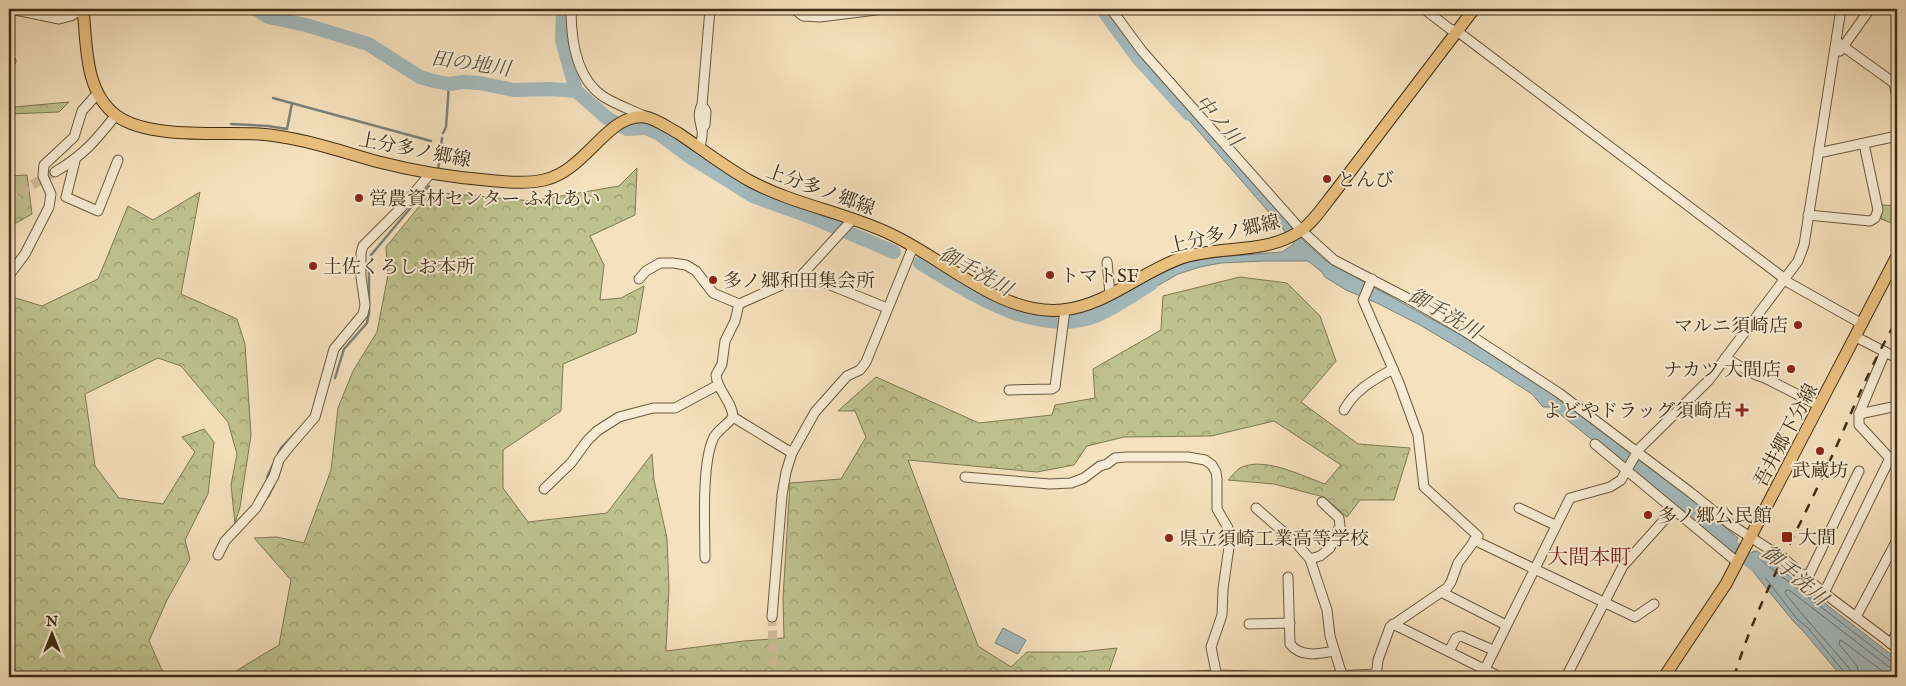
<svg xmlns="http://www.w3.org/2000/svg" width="1906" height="686" font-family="'IM FELL English','Noto Serif JP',serif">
<defs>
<pattern id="forest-crowns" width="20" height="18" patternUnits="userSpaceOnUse" patternTransform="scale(1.25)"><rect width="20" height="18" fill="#bec28f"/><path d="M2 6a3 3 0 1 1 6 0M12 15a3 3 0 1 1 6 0" fill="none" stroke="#9c9e74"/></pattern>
<pattern id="park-tufts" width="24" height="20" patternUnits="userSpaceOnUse" patternTransform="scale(1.25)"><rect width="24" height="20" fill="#bec28f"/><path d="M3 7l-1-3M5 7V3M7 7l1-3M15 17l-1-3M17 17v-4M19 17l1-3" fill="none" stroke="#9c9e74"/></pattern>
</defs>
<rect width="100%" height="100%" fill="#f5e1bd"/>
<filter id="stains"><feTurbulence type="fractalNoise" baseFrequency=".004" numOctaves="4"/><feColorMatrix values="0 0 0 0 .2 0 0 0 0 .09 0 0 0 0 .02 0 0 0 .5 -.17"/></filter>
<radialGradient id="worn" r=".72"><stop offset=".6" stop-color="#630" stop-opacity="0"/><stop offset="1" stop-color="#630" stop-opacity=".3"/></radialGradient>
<!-- forest -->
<g fill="url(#forest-crowns)" stroke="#7e7852">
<path d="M69,102L59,112L9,114V103L14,107Z"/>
<path d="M637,168L635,215L590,236L604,265L600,300L621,298L644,286L636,333L563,364L561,411L503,450V488L528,522L607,513L652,454L654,480L667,538L669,588L666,651L744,641L784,638L783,598L790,483L841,479L866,437L855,411H838L876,377L979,423L1052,415L1055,405L1095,398L1093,369L1161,330L1163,296L1240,277L1287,283L1320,316L1336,361L1301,402L1358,444L1410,448L1394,500H1360L1347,517L1324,497L1274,484L1228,480C1232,476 1237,469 1242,467C1266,457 1302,476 1325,484L1341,465L1274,421L1211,436L1124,437L1087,446L1074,465L1037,472L908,460L978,646L1011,667L1027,652H1079L1117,648L1107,677H226L279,645L291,580L254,538L277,537L304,543L331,470L338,408L353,371L377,332L388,275L386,247L431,192L532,201L619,186Z"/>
<path d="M27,175L32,214L9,227V176Z"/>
<path d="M200,192L181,294L237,319L245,344L251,435L240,507L235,523L231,485L237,454L228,422L181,366L158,358L85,394L95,466L119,498L163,504L195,452L182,437L204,429L214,442L208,494L185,540L190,559L167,600L149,641L165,677H9V296L42,306L98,279L128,206L153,220Z"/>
</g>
<!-- park -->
<path fill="url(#park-tufts)" stroke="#7e7852" d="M1882,205L1897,206V225L1881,219Z"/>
<!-- water -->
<g fill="#a3babe" stroke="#7b827a">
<path d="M1180,99L1304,241L1326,261L1459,334L1555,395L1688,496L1738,538L1732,551L1556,411L1549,407H1543L1532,394L1485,364L1420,325L1377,303L1346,290L1325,277L1322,272L1308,261H1263L1221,263L1200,267L1178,274L1138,297L1133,290L1158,275L1188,262L1219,257L1282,252L1294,244L1281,226L1174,103Z"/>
<path d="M1757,551L1897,659V677H1842L1804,632L1794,622L1746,563L1752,552Z"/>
<path d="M1003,628L1026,640L1018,654L995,643Z"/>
</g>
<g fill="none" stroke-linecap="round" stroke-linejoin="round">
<!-- shore -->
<g stroke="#717469" stroke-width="1">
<path d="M1846,677L1844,672L1808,628L1797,619L1754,563L1755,558H1758L1892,662L1897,663"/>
<path d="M1852,677L1849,668C1828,643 1805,619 1785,593L1786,590H1789L1889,667L1897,669"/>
<path d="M1859,677L1857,666L1839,644L1840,640L1842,641L1885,673L1897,677"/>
</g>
<!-- stream -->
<g stroke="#7b827a" stroke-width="2.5">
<path d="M273,98L431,141"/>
<path d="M231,124L268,126L287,129L292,103"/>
<path d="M443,133L446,127L449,84"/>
<path d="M438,171L442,138"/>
<path d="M335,378L344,349L367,323L369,313V264L371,255L429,186"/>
<path d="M267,477L281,448L302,426"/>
<path d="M268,497L274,485"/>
</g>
<!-- river -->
<g stroke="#a3babe" stroke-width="14">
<path d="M256,9L268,17L306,25L368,44L420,77L434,81L449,84L463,82L479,83L514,90L550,89L576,91"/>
<path d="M563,9L562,40L576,91L607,118L627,129L646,128L659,134L687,155L753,196L816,219L894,252"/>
<path d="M1102,9L1137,57L1189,114"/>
<path d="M920,263C969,292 1038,340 1098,315C1116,307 1134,294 1151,284"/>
<path d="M1719,536L1763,571"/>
</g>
<!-- minor-tunnel -->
<g stroke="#d1bd9b" stroke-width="9" stroke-dasharray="9 4.5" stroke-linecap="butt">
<path d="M9,198L55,172"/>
<path d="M772,617L774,677"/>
</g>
<defs>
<g id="minor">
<path d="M11,9L59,19L71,16L82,9"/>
<path d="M571,9C571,39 576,79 604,97C617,105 632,110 646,117"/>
<path d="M794,9L803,16L820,17L884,9"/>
<path d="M1111,9L1142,51L1301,230L1334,260L1409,299L1461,329L1559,393L1690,492L1730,524L1783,558L1824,593L1897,648"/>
<path d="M1424,9L1450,29L1457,31L1781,276L1784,280L1862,324"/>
<path d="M1837,42L1894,83L1897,98"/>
<path d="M1840,51L1870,9"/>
<path d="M9,59L11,61"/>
<path d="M702,129L705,125L706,111L702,105"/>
<path d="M700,147C701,142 703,135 702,130C700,121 697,114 702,105L710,9"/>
<path d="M1819,149L1823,152L1897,136"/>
<path d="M75,161L66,197L98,211L118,160"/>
<path d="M55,172C84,155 96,140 116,115"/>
<path d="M1808,215L1870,221L1875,218L1878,210L1864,144"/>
<path d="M1107,262L1110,294"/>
<path d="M10,274L25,254L49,207L51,194L43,176L44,165L74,137L82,111L97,94"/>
<path d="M803,274L887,308"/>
<path d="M639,279L646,271L660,263H673L686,265L696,271L713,293L739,304"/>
<path d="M1372,279L1363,300L1399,383L1418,435L1424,487L1478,536L1458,563L1451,582L1447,588L1390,627L1378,660L1376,677"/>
<path d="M1856,337L1897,358"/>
<path d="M1885,352L1859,414V425L1897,466"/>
<path d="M1725,358L1756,375L1765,378L1820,406"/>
<path d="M1009,390L1052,389L1055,387L1065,310"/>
<path d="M1344,410C1355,390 1373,380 1393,369"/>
<path d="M1859,414L1897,406"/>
<path d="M733,417L792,453"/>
<path d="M1595,444L1737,562"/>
<path d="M965,477L1050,484L1071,483L1084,478L1100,466L1107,464L1115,458L1126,457H1188L1205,460L1212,465L1216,472L1217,479V509L1228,528L1230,540L1223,589L1222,615L1211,647L1217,677"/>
<path d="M544,489L571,463L587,441L597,431L619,417L653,408H675L718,385"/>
<path d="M1256,508L1296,543L1310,559L1327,610L1330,636L1342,675"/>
<path d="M1519,508L1555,525"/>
<path d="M1474,540L1635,617L1654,604"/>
<path d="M218,555L225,541L256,508L274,476L279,460L289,447L315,417L334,349L363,314L365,305L361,277V253L363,246L400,209L431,173"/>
<path d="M705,558C705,528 701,463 714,437C719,429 728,424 733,417C732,400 717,391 716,375L722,364L725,341L735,321L739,304L800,277L853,219"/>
<path d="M1310,559L1320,556L1330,548L1340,526L1339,518L1322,502"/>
<path d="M1288,577L1290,644C1301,658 1319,654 1334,651"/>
<path d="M1807,579L1859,471"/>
<path d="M1441,592L1506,625"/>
<path d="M1824,593L1890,458"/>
<path d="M772,617L782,495L786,472L792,453L815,412L847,376L860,370L866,362L913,247"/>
<path d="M1856,617L1897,540"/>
<path d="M1249,624L1290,623"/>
<path d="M1393,624L1500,677"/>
<path d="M1891,644L1897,632"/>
<path d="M1449,651L1456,638L1461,636L1493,650"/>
<path d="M1171,677L1216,675L1287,677"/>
<path d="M1317,677L1376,674"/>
<path d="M1481,677L1570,498L1610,487L1621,480L1639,449L1709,380L1798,261L1804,245L1841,9"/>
<path d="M1566,677L1623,566L1673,510"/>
</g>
<g id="major">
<path d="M83,9C87,45 84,92 117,116C149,139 219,132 259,134C300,137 339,151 379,162C414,171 450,177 486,180C505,182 525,184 544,180C586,171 608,112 645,117C657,119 668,128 678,133C702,149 725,167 750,181C793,204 842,212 886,232C942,256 999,316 1062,310C1106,306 1141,272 1181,258C1220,245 1265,255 1300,231C1314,222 1324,205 1334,193L1474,9"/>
<path d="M1664,677L1726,584L1897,256"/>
</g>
</defs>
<!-- minor casing -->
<use href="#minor" stroke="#6c5a3e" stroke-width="11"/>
<!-- major casing -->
<use href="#major" stroke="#3f2d14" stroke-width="13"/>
<!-- minor -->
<use href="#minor" stroke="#f8ecd4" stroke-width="9"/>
<!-- major -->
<use href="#major" stroke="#eac07e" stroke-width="11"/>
<!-- rail -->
<path stroke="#3f2d14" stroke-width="2.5" stroke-dasharray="9 9" stroke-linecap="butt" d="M1734,677C1755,607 1789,548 1820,482C1846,428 1866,372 1897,320"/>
</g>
<!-- markers -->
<g fill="#8f2418" stroke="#f8ecd4" stroke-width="2">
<circle cx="1327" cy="179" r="5"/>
<circle cx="359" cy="198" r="5"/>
<circle cx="313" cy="266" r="5"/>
<circle cx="1050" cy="275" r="5"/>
<circle cx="713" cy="280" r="5"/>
<circle cx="1798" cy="325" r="5"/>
<circle cx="1791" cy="369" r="5"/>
<path d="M1739.5 402.5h5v5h5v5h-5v5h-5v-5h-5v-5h5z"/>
<circle cx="1820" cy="451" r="5"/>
<circle cx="1648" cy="515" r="5"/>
<rect x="1781" y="531" width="12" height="12" rx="2.5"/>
<circle cx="1169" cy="538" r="5"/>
</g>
<g text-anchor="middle" stroke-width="4" stroke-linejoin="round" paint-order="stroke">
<!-- street labels -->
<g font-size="19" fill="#3f2d14" stroke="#f8ecd4">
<text transform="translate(415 149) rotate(11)" y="7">上分多ノ郷線</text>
<text transform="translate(821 189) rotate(20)" y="7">上分多ノ郷線</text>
<text transform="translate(1224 233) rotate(-13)" y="7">上分多ノ郷線</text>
<text transform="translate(1785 435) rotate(-62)" y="7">吾井郷下分線</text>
</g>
<!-- poi labels -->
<g font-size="19" fill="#3f2d14" stroke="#f8ecd4" text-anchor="start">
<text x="1337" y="186">とんび</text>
<text x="369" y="205">営農資材センター ふれあい</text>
<text x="323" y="273">土佐くろしお本所</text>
<text x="1060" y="282">トマトSF</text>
<text x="723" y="287">多ノ郷和田集会所</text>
<text x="1788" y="332" text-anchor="end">マルニ須崎店</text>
<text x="1781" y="376" text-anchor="end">ナカツ 大間店</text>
<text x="1732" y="417" text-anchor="end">よどやドラッグ須崎店</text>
<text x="1820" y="477" text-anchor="middle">武蔵坊</text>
<text x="1658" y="522">多ノ郷公民館</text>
<text x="1798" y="544">大間</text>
<text x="1179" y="545">県立須崎工業高等学校</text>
</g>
<!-- water labels -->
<g font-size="20" font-style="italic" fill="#58503e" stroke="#f8ecd4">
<text transform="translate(471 63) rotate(8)" y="7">田の地川</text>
<text transform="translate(1219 120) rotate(49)" y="7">中ノ川</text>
<text transform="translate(976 271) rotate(29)" y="7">御手洗川</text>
<text transform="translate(1445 313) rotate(30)" y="7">御手洗川</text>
<text transform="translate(1795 575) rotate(41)" y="7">御手洗川</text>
</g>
<!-- quarter labels -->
<g font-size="21" fill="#7a1f14" stroke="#f8ecd4">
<text x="1589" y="564">大間本町</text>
</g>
</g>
<!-- margin -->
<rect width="1906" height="686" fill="none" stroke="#f5e1bd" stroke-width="30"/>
<rect x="10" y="10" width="1886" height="666" fill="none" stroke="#3f2d14" stroke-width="2.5"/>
<rect x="15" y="15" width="1876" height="656" fill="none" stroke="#3f2d14"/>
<!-- north arrow -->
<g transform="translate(52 634)" stroke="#f8ecd4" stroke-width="4" paint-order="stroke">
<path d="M0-4L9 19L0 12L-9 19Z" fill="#3f2d14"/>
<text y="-8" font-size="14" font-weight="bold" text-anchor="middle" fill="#3f2d14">N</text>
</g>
<rect width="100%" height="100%" filter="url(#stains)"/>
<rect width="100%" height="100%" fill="url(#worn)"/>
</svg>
